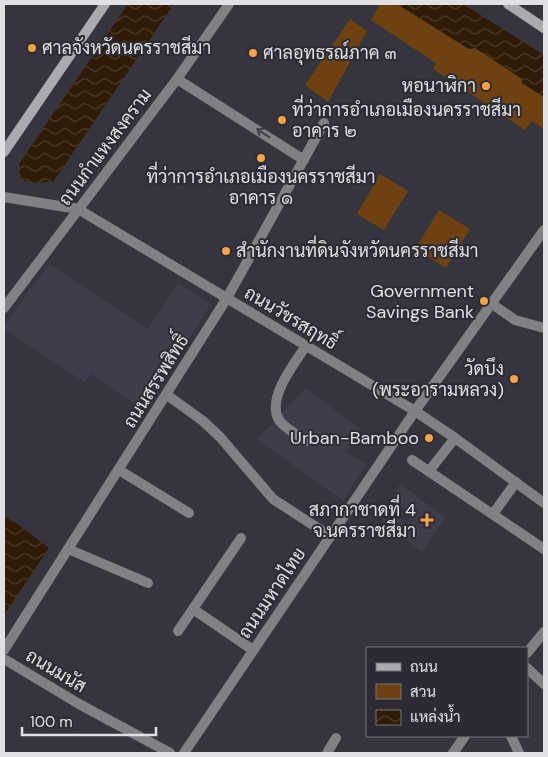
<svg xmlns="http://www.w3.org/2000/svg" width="548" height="757" font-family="'DM Sans',Sarabun,sans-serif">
<defs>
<pattern id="water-waves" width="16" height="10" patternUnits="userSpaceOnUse" patternTransform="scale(1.25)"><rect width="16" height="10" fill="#301c06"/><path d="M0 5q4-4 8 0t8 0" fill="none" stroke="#4e3d2a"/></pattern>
</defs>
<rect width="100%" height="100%" fill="#36353d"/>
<!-- built -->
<g fill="#3f3c4b">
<path d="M49,264L148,329L178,283L211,304L145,411L91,374L84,382L4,329V326Z"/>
<path d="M306,388L362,430L346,452L366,464L343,501L257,439Z"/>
<path d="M400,484L445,517L422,552L382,523L390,512L407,524L413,515L391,500Z"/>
</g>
<!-- green -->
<g fill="#6d4210">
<path d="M380,4H397L469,49L475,48L523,79L522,83L544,97V129L532,121L525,130L433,69L436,63L371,20Z"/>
<path d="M350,19L367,31L328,102L305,85Z"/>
<path d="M380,174L408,191L384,230L357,214Z"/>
<path d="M439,210L470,229L446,268L415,249Z"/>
</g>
<!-- water -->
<g fill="url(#water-waves)">
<path d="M128,4H174L53,182L36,183L21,180L19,164Z"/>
<path d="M397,4H463L544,55V97L522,83V79L475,48L469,49Z"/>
<path d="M4,514L49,548L4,615Z"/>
</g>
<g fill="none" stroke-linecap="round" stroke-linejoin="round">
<!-- minor -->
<g stroke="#818185" stroke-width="10">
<path d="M177,79L304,160"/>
<path d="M492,304L515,320L544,328"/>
<path d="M306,346C295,362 266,399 279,420C285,429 298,435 307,441"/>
<path d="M167,395L203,421L220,437L273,499L330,536"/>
<path d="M412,460L544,549"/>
<path d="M119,470L189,513"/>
<path d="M429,471L455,438"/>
<path d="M493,514L516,482"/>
<path d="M68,549L148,583"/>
<path d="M193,609L253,650"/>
<path d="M178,631L241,538"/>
<path d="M527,668L544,684"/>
<path d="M511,736L519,753"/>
<path d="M327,753L336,738"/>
</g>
<!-- tertiary -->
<g stroke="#818185" stroke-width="10">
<path d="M4,197L78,209L415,411L455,438L544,503"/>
<path d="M4,308L177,79L229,4"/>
<path d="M4,650L227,298L324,123"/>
<path d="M527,653L544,632"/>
<path d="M4,659L79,704L170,753"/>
<path d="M184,753L415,411L544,230"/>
<path d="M453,753L465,736"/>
</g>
<!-- secondary -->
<g stroke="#acaab1" stroke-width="10">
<path d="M508,4L544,28"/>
<path d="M4,152L105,4"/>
</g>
</g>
<!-- one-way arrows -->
<defs><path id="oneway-shaft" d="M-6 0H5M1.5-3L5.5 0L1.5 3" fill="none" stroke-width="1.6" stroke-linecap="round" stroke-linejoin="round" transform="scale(1.25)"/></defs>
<use stroke="#414048" href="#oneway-shaft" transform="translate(263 133) rotate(-147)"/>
<!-- markers -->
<g fill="#f6a246" stroke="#2c2b33" stroke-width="2">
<circle cx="32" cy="48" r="5"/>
<circle cx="253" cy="53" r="5"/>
<circle cx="486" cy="86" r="5"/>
<circle cx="282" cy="120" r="5"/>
<circle cx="261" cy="158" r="5"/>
<circle cx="226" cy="251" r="5"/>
<circle cx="484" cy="301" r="5"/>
<circle cx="514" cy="379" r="5"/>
<circle cx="429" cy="438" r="5"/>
<path d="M424.5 512.5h5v5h5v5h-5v5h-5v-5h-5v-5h5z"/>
</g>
<g text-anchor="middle" stroke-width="4" stroke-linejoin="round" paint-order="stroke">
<!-- poi labels -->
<g font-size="18" fill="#e1e0e5" stroke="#2c2b33" text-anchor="end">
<text x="42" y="54" text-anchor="start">ศาลจังหวัดนครราชสีมา</text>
<text x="263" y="59" text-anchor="start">ศาลอุทธรณ์ภาค ๓</text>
<text x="476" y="92">หอนาฬิกา</text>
<text x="292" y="116" text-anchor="start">ที่ว่าการอำเภอเมืองนครราชสีมา<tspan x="292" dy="21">อาคาร ๒</tspan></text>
<text x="261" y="183" text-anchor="middle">ที่ว่าการอำเภอเมืองนครราชสีมา<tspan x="261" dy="21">อาคาร ๑</tspan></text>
<text x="236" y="257" text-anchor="start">สำนักงานที่ดินจังหวัดนครราชสีมา</text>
<text x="474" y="297">Government<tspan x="474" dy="21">Savings Bank</tspan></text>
<text x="504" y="375">วัดบึง<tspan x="504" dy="21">(พระอารามหลวง)</tspan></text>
<text x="419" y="444">Urban-Bamboo</text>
<text x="416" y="516">สภากาชาดที่ 4<tspan x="416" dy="21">จ.นครราชสีมา</tspan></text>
</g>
<!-- street labels -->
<g font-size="18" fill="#e1e0e5" stroke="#2c2b33">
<text transform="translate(105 147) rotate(-53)" y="6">ถนนกำแหงสงคราม</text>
<text transform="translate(291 318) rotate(31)" y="6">ถนนวัชรสฤทธิ์</text>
<text transform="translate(156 381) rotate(-58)" y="6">ถนนสรรพสิทธิ์</text>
<text transform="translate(272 593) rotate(-56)" y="6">ถนนมหาดไทย</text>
<text transform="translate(56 671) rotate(31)" y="6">ถนนมนัส</text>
</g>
</g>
<!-- border -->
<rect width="548" height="757" fill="none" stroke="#e1e0e5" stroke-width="10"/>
<!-- legend -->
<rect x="366" y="647" width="162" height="90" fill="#2c2b33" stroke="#74737a"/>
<rect x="376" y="663" width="25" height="8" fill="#acaab1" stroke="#74737a"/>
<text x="410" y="672" font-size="15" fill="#e1e0e5">ถนน</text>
<rect x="376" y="684" width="25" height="15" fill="#6d4210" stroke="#74737a"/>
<text x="410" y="697" font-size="15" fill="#e1e0e5">สวน</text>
<rect x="376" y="710" width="25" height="15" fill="url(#water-waves)" stroke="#74737a"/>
<text x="410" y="722" font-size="15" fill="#e1e0e5">แหล่งน้ำ</text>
<!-- scale -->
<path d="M22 727v8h134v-8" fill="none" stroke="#e1e0e5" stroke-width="2.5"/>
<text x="30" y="727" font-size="15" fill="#e1e0e5" stroke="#2c2b33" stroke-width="4" paint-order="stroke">100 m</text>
</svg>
